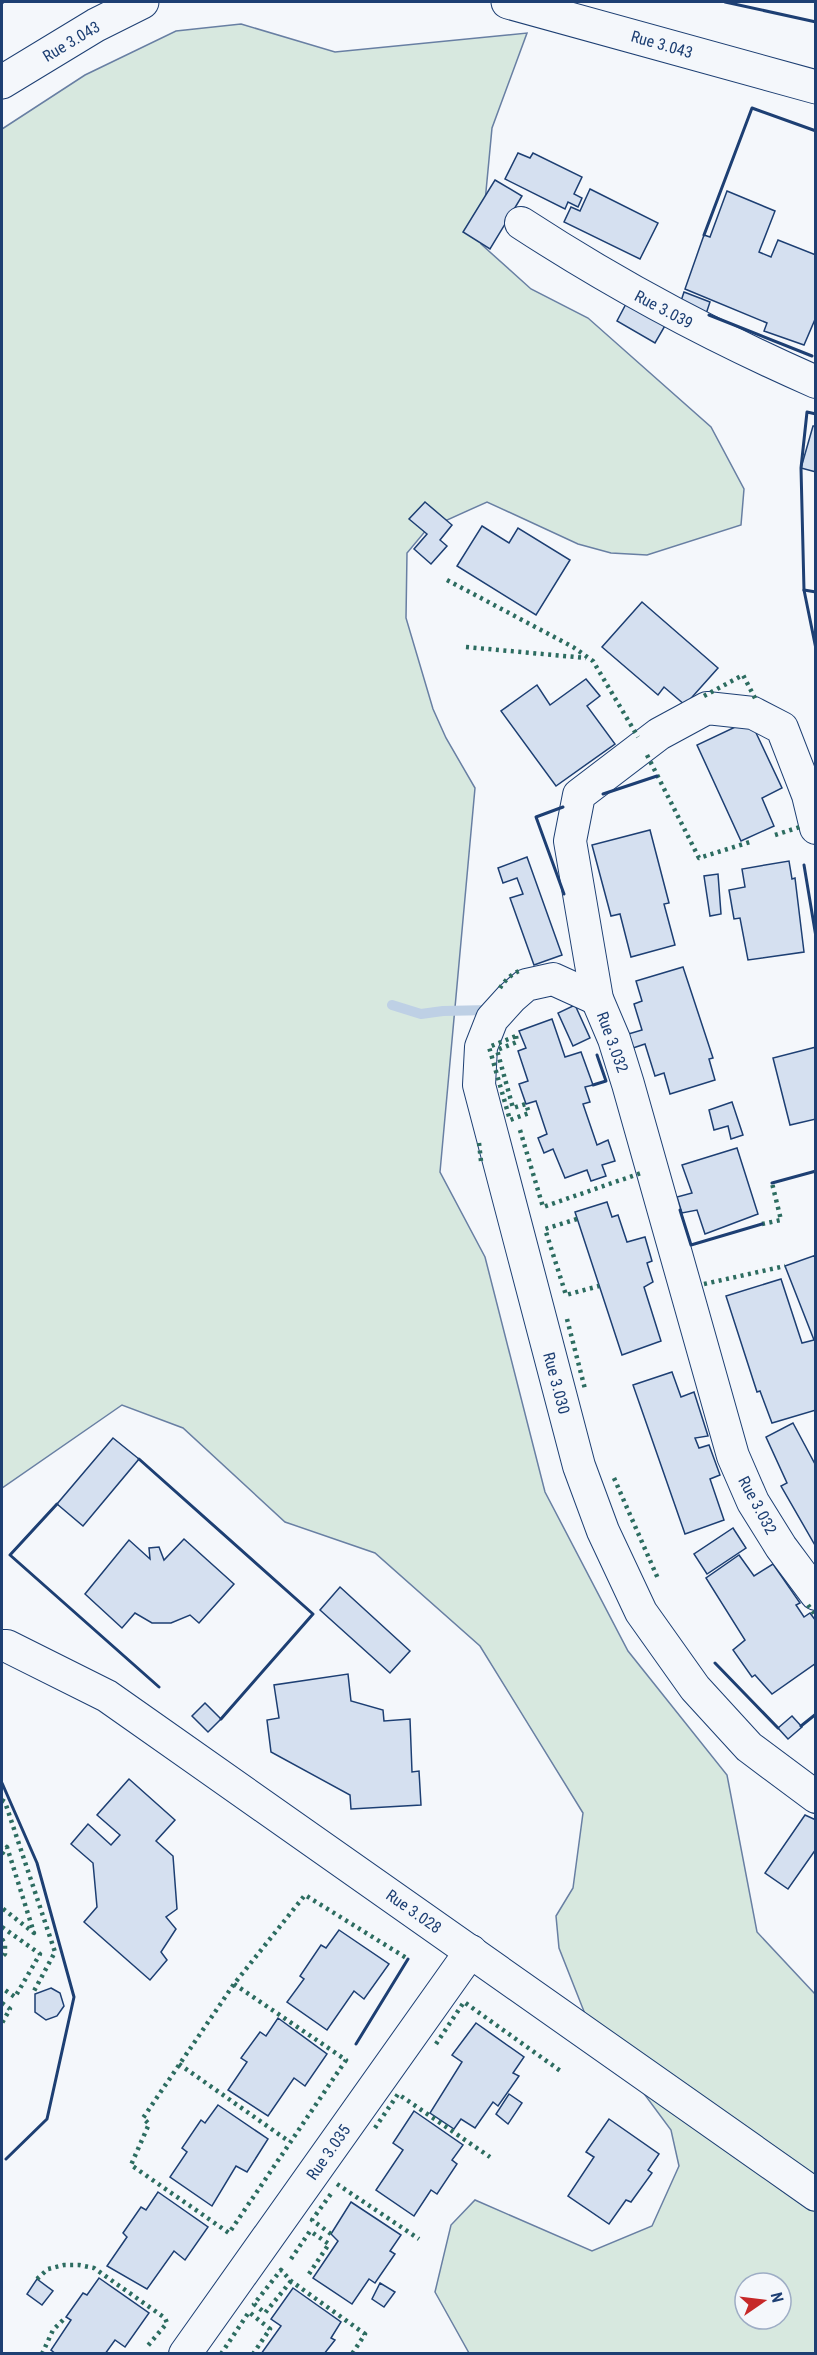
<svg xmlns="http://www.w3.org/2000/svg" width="817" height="2355" font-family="'Roboto Condensed',sans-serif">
<rect width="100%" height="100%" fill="#f4f7fb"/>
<!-- green -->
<path fill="#d7e8df" stroke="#687fa3" stroke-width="1.5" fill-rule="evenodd" d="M241,24L335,52L527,33L492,128L481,244L531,289L588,318L711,427L744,489L741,525L647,555L611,553L578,544L487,502L427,529L407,553L406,618L433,709L446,738L475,788L440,1172L485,1257L545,1492L628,1651L727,1775L757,1932L815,1994V2353H469L435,2292L451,2225L475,2200L592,2251L652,2226L679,2166L671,2130L585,2014L559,1948L556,1916L573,1888L583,1813L480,1646L375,1553L285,1522L183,1428L122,1405L2,1488V129L85,75L176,31ZM745,2283H781V2319H745Z"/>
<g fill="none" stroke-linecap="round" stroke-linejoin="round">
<!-- stream -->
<path stroke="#bed0e5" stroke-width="10" d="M392,1005L421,1014L443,1011L490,1010"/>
</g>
<!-- building -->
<g fill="#d5e0f0" stroke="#1d3f73" stroke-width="1.5">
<path d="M518,153L530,158L533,153L582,177L574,194L582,198L578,207L568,202L565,209L505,179Z"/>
<path d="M495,180L522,196L490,249L463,232Z"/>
<path d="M590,189L658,223L640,259L564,222L571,207L580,211Z"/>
<path d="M727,191L775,211L759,252L771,257L778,240L816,255V317L804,345L764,331L767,323L685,289L704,235L710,237Z"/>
<path d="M684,292L710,302L706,314L680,304Z"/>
<path d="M627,302L666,324L655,343L617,321Z"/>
<path d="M813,426H816V472L801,468Z"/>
<path d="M425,502L452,525L440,540L447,546L431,564L414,549L427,534L409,519Z"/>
<path d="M482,526L509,543L518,528L570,560L536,615L457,566Z"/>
<path d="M642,602L718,668L685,705L664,687L658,695L602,647Z"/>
<path d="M586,679L600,696L587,706L615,744L556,786L501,711L537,685L550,705Z"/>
<path d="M750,720L782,788L762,798L774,826L741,841L697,745Z"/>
<path d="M650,830L669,903L664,904L675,945L631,957L620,914L611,916L592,845Z"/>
<path d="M527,857L562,955L534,965L510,898L523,894L517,878L503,883L498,868Z"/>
<path d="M789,861L792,879L795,878L804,952L748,960L740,918L734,919L729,890L745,887L742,869Z"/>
<path d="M718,874L721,914L710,916L704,876Z"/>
<path d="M683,967L713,1058L709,1059L715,1080L670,1094L664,1073L655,1076L645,1044L630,1049L625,1035L642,1030L634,1004L642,1001L636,981Z"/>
<path d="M575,1005L590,1038L573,1046L558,1013Z"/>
<path d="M552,1019L565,1057L581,1052L593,1085L585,1087L590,1102L583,1104L597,1145L608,1140L615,1161L602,1165L606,1176L591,1181L587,1170L565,1178L553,1149L544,1153L538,1138L547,1134L536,1101L526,1104L519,1084L528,1081L518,1051L526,1048L519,1031Z"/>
<path d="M816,1047V1119L790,1125L773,1058Z"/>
<path d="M732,1102L743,1135L731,1139L728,1126L714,1130L709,1110Z"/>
<path d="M737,1148L758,1214L705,1234L697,1210L682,1213L677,1197L692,1193L682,1165Z"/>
<path d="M607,1202L612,1217L618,1215L627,1242L645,1237L652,1261L647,1263L653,1282L644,1287L661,1341L622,1355L575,1212Z"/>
<path d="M816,1255V1410L772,1423L760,1391L757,1392L726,1296L781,1279L802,1343L814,1340L785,1266Z"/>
<path d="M672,1372L681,1397L694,1392L708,1436L695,1438L699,1448L709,1445L720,1475L710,1479L724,1520L685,1534L633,1385Z"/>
<path d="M793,1423L816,1466V1547L781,1486L787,1483L766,1437Z"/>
<path d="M113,1438L139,1459L83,1526L57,1504Z"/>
<path d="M733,1528L746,1548L707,1574L694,1554Z"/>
<path d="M184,1539L234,1584L199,1623L190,1615L171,1623H152L135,1613L122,1628L85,1594L129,1540L150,1559L149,1548L159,1547L164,1560Z"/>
<path d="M739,1555L754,1576L773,1564L800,1603L796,1605L804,1617L810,1613L816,1621V1663L772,1694L755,1675L752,1677L733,1650L745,1640L706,1578Z"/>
<path d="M340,1587L410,1651L390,1673L320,1610Z"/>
<path d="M348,1674L351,1701L383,1710L384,1721L410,1719L412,1772L419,1771L421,1805L351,1809L350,1795L271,1752L267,1720L279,1718L274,1685Z"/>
<path d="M205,1703L221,1719L208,1732L192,1716Z"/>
<path d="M792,1716L802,1727L788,1739L778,1728Z"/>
<path d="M129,1779L175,1820L156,1841L173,1856L177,1909L166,1917L176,1929L161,1952L167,1960L150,1980L84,1922L97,1907L93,1863L71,1844L88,1824L111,1845L120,1835L97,1815Z"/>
<path d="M805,1815L816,1820V1849L788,1889L765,1873Z"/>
<path d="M339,1930L389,1964L364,1999L354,1991L327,2030L287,2002L304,1979L300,1976L321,1945L326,1948Z"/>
<path d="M51,1988L60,1993L64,2006L57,2016L46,2020L35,2012V1994Z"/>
<path d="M278,2018L327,2054L305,2086L294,2078L268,2116L228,2090L247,2062L241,2058L260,2032L266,2036Z"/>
<path d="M476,2023L524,2057L513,2073L519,2076L498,2106L493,2102L475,2128L461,2119L454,2129L430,2113L462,2062L452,2055Z"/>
<path d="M509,2094L522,2103L508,2124L496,2114Z"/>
<path d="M218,2105L268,2139L247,2172L236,2166L212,2206L170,2177L187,2152L182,2148L201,2120L205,2123Z"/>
<path d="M414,2111L463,2145L452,2160L457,2164L437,2194L431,2190L414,2216L376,2190L403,2150L393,2143Z"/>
<path d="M609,2119L659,2154L648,2170L652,2173L631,2202L626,2200L609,2224L568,2196L594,2157L586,2152Z"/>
<path d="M158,2192L208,2227L185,2260L174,2251L147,2289L107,2266L127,2237L123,2233L141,2207L146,2210Z"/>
<path d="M351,2202L401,2235L390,2251L395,2254L375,2283L369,2279L352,2304L313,2278L338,2241L331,2234Z"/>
<path d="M99,2278L149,2313L125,2347L115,2340L105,2354H56L51,2350L71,2320L66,2317L83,2293L87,2295Z"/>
<path d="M37,2279L53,2291L42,2305L27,2294Z"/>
<path d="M380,2283L395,2292L384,2307L372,2299Z"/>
<path d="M293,2288L341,2322L331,2338L335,2340L324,2354H261L281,2326L271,2319Z"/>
</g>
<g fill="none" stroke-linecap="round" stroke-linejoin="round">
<defs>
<g id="street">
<path d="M521,223C616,285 711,336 816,382"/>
<path d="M816,828L808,795L782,728L753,713L707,708L659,734L579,795L570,841L597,999L614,1039L628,1084L733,1456L753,1502L781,1547L816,1594"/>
<path d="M597,999L553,979L526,985L511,998L492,1019L481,1047L479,1085L579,1466L603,1531L641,1612L695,1688L749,1747L816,1797"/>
<path d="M2,1646H7L107,1696L816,2195"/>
<path d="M185,2354L471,1951"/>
</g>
<g id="secondary">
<path d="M508,2L816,87"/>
<path d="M2,82L96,25L142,2"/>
</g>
</defs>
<!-- street casing -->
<use href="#street" stroke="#1d3f73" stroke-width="34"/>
<!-- secondary casing -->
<use href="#secondary" stroke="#1d3f73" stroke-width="35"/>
<!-- street -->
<use href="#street" stroke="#f4f7fb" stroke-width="32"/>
<!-- secondary -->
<use href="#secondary" stroke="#f4f7fb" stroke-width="33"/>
<!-- hedge -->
<g stroke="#2c6c60" stroke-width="4.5" stroke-dasharray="3 4.5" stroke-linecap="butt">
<path d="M447,580L573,647L593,661L638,737"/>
<path d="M466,647L586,658"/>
<path d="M704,696L743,675L757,702"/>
<path d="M647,755L699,858L750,842"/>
<path d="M775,835L803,826"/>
<path d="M500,988C505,980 513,972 523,970"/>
<path d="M516,1036L517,1042L497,1050L513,1108L526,1104L529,1113L510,1120L489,1047Z"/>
<path d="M520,1130L543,1207L641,1173"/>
<path d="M479,1143L481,1161"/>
<path d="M577,1219L545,1229L566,1295L599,1286"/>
<path d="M762,1224L781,1220L772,1183"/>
<path d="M704,1284L785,1266"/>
<path d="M567,1319L585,1389"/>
<path d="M614,1478L659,1581"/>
<path d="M808,1605L816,1616"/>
<path d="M2,1800L5,1802L55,1952L34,1991"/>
<path d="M2,1854L7,1847L34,1933L2,1908"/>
<path d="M2,1927L40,1954L15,1997L2,1988"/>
<path d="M2,1939L5,1944V1954L2,1957"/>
<path d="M234,1984L346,2060L229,2233L131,2165L149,2124L143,2118L234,1984L305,1895L408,1959"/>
<path d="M2,2003L10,2009L2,2023"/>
<path d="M436,2044L464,2002L562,2072"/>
<path d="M179,2064L287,2140"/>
<path d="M375,2128L398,2094L490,2157"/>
<path d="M337,2184L419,2239"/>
<path d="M331,2234L312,2220L333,2191"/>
<path d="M291,2259L310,2231L329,2244L309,2274"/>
<path d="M37,2279L48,2269L64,2265H79L94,2268L165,2318L167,2323L146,2348"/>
<path d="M291,2281L265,2313L254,2304L281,2270L291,2281L365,2334L352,2354"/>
<path d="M42,2354L53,2330L66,2317"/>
<path d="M221,2354L249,2312L270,2329L253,2354"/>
</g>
<!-- wall -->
<g stroke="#1d3f73" stroke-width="3">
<path d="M725,2L816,22"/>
<path d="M2,3L3,2"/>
<path d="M704,235L752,108L816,131"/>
<path d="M709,315L812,356"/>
<path d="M816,414L807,412L801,468L804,590L816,649"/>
<path d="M804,590L816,592"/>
<path d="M603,794L657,776"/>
<path d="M563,807L536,817L564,894"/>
<path d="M804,865L816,937"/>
<path d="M593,1085L606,1081L597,1055"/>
<path d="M772,1183L816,1171"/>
<path d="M680,1210L691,1245L762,1224"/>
<path d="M139,1459L313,1614L221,1719"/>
<path d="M57,1504L10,1555L159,1687"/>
<path d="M715,1663L778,1728"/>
<path d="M801,1726L816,1714"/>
<path d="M2,1783L37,1863L74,1997L47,2119L6,2159"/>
<path d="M356,2044L408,1959"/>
</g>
</g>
<g text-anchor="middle" stroke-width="4.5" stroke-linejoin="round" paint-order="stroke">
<!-- street labels -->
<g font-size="16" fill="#1d3f73" stroke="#f4f7fb">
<text transform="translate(71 41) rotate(-31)" y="6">Rue 3.043</text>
<text transform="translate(662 44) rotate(16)" y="6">Rue 3.043</text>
<text transform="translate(664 309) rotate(28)" y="6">Rue 3.039</text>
<text transform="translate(613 1042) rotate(70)" y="6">Rue 3.032</text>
<text transform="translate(557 1383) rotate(75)" y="6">Rue 3.030</text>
<text transform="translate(758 1505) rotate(62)" y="6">Rue 3.032</text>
<text transform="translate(414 1911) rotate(35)" y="6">Rue 3.028</text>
<text transform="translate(328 2152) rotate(-55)" y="6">Rue 3.035</text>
</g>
</g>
<!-- border -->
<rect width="817" height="2355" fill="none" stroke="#1d3f73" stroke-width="6"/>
<!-- north arrow -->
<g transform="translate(763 2301) rotate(76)"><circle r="28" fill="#f4f7fb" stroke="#9eadc5" stroke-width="1.5"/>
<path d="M0-4.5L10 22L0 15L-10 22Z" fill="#c62828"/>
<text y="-9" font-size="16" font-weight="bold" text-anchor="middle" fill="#1d3f73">N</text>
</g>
</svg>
